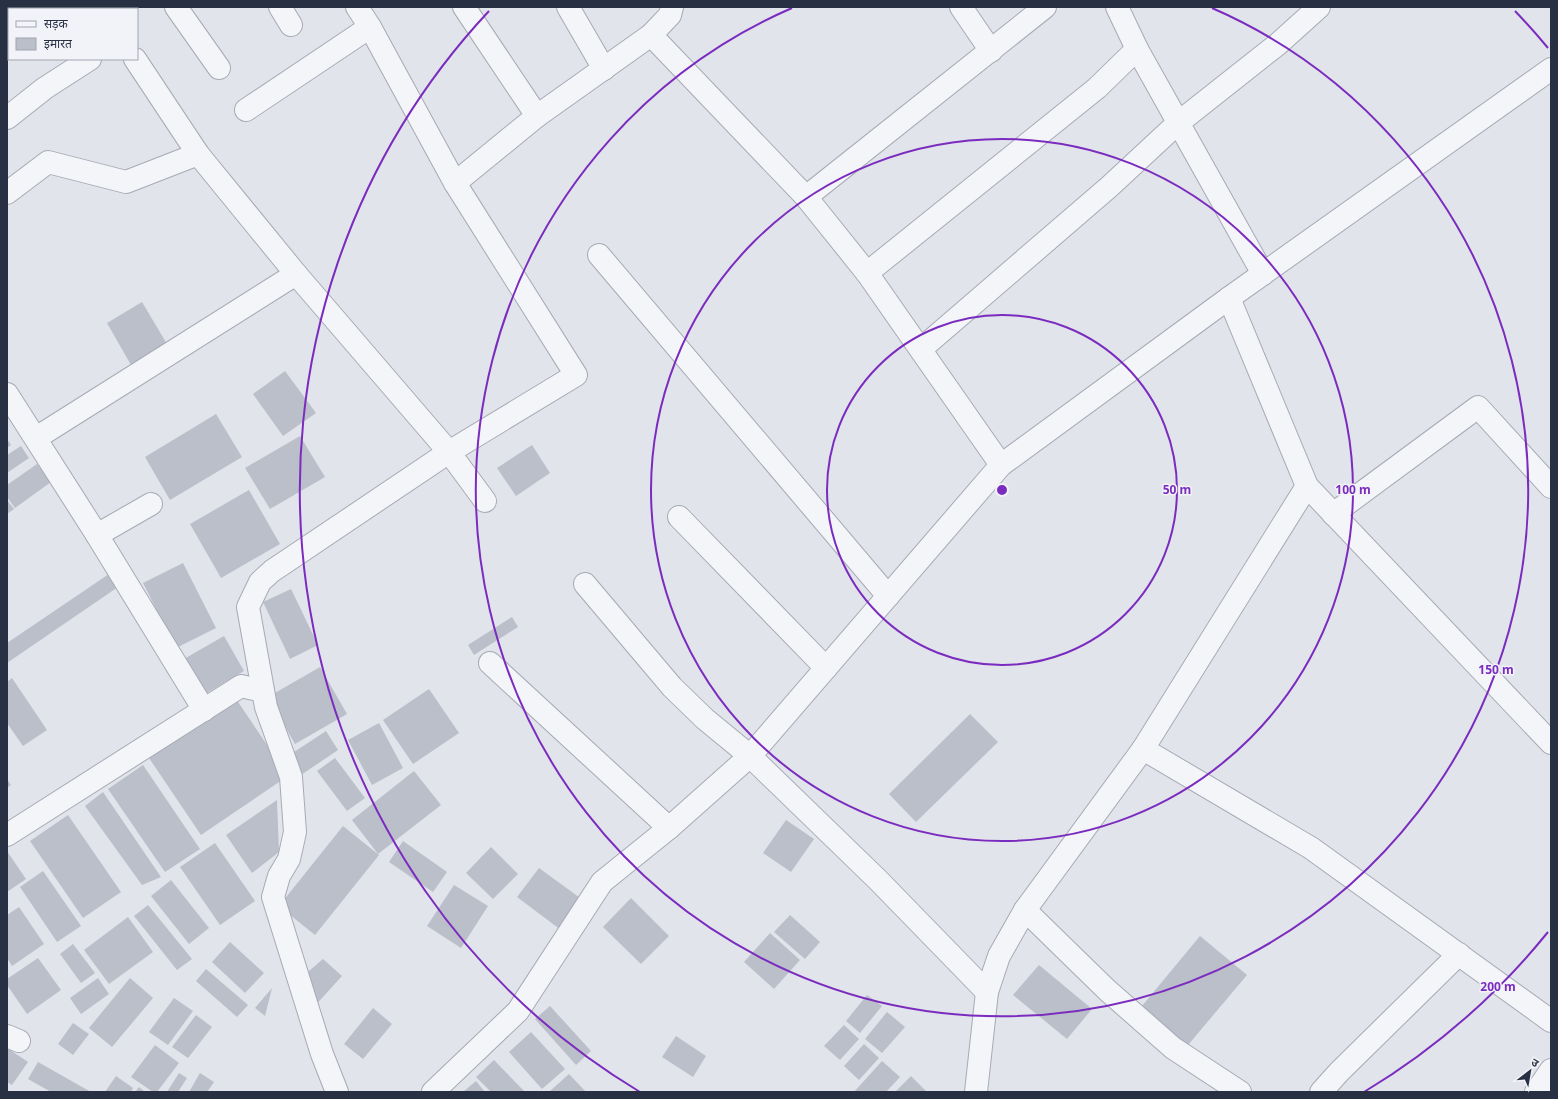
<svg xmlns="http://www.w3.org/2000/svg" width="1558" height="1099" font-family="'Noto Sans','Noto Sans Devanagari',sans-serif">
<rect width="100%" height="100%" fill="#e1e4ea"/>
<!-- building -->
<g fill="#bbbfca">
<path d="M142,302L167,344L131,365L107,323Z"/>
<path d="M285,371L316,413L283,436L253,394Z"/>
<path d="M216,414L242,457L170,500L145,457Z"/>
<path d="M300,436L325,477L270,509L245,468Z"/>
<path d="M7,439L11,445L7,448Z"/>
<path d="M532,445L550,473L516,496L497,468Z"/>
<path d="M21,446L29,458L7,473V455Z"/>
<path d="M37,464L51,482L15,508L7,497V485Z"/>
<path d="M249,490L280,544L221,578L190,524Z"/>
<path d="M7,500L14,509L7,514Z"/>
<path d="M183,563L216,628L176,648L143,583Z"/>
<path d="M109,574L118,587L7,663V643Z"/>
<path d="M291,589L318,645L290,659L263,602Z"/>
<path d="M512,617L518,627L474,655L468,645Z"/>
<path d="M224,636L244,671L205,694L184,659Z"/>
<path d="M320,667L347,714L295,744L268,697Z"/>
<path d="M12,678L47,730L23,746L7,723V682Z"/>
<path d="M429,689L459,733L413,764L383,720Z"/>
<path d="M234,696L288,776L201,835L147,755Z"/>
<path d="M970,714L998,742L916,822L889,794Z"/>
<path d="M379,723L403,768L372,785L348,740Z"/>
<path d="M326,731L338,750L298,777L285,758Z"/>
<path d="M335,758L365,798L347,811L317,771Z"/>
<path d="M143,765L200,849L165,872L108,789Z"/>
<path d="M414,771L441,805L378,854L352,820Z"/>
<path d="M7,779L11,785L7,788Z"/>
<path d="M103,792L161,877L142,885L85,806Z"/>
<path d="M277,800L279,852L252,873L226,835Z"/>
<path d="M68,815L121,892L83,918L30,841Z"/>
<path d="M786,820L814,839L791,872L763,853Z"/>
<path d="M343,826L379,855L315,935L279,906Z"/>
<path d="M403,841L447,872L433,892L389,862Z"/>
<path d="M215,843L255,901L220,925L180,867Z"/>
<path d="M491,847L518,874L493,899L466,873Z"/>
<path d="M7,851L26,879L7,892Z"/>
<path d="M539,868L587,903L565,933L517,897Z"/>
<path d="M43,871L81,926L57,942L20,887Z"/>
<path d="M171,880L209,928L189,944L151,896Z"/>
<path d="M454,885L488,906L461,948L427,926Z"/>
<path d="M631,898L669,936L641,964L603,927Z"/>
<path d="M148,905L192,959L177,970L134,916Z"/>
<path d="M19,907L44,944L12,966L7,958V915Z"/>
<path d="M790,915L820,942L805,959L774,932Z"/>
<path d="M128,917L153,952L109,984L84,950Z"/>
<path d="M770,933L800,960L774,989L744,962Z"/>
<path d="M1200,936L1247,975L1183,1051L1137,1012Z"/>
<path d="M230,942L264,973L245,993L212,962Z"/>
<path d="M73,944L95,973L81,983L60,954Z"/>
<path d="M38,958L61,990L27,1014L7,985V979Z"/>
<path d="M323,959L342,976L312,1009L302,977Z"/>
<path d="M1039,965L1092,1009L1067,1039L1013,995Z"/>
<path d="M206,969L248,1005L237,1017L196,981Z"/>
<path d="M98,978L109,994L81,1014L70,998Z"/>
<path d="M130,978L153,998L112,1047L89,1028Z"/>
<path d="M272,988L265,1016L255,1008Z"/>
<path d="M867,995L882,1006L860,1033L846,1021Z"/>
<path d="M174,998L193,1011L168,1045L149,1032Z"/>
<path d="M550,1006L591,1051L576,1065L535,1019Z"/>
<path d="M373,1008L392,1024L363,1059L344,1044Z"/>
<path d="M887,1012L905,1027L882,1053L865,1039Z"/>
<path d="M196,1015L212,1027L188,1058L172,1047Z"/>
<path d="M73,1023L89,1034L73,1055L58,1044Z"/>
<path d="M844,1025L859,1039L840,1060L824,1046Z"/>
<path d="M531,1032L565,1069L542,1089L509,1052Z"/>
<path d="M676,1036L706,1056L693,1077L662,1057Z"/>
<path d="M864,1044L879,1058L859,1080L844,1066Z"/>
<path d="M155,1045L179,1063L157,1092H153L131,1077Z"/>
<path d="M7,1048L28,1062L12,1085L7,1082Z"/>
<path d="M494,1060L525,1092H491L476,1077Z"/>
<path d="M882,1061L900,1077L886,1092H854Z"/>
<path d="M38,1062L91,1092H51L28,1079Z"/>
<path d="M179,1073L187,1078L178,1092H167Z"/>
<path d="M200,1073L214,1082L207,1092H189Z"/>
<path d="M569,1074L586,1092H549Z"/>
<path d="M116,1076L133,1088L131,1092H105Z"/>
<path d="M911,1076L926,1091L895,1092Z"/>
<path d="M476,1081L485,1092H463Z"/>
<path d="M139,1087L145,1092H135Z"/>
</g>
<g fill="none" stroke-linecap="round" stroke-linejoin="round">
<defs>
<g id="minor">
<path d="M93,7L95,9"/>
<path d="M176,7L219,68"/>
<path d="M280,7L291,25"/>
<path d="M464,7L537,116"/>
<path d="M568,7L604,69"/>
<path d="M961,7L991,51"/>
<path d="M1117,7L1137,49L1263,274"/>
<path d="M651,35L806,197L867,273L1001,465"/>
<path d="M135,59L198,154L296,274L449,452L485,501"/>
<path d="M246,110L370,27"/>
<path d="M7,118L45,88L90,59"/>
<path d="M455,183L537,116L651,35L670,15L672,7"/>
<path d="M7,193L48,162L126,182L198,154"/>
<path d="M806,197L1045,7"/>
<path d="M599,255L888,596"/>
<path d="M867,273L1097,88L1137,49"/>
<path d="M1229,298L1307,486L1551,743"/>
<path d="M921,349L1109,187L1178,123L1278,44L1319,7"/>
<path d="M7,394L97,535L204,710"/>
<path d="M36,438L296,274"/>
<path d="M1333,514L1478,407L1551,487"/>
<path d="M679,517L826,668"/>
<path d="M97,535L151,504"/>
<path d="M585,584L672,687L705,719L750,756L878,880L987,992"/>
<path d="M490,663L669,828"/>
<path d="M1143,749L1311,848L1551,1021"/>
<path d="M7,835L241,686L263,691"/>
<path d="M1025,910L1107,990L1173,1048L1240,1092"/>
<path d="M7,1036L19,1041"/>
<path d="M337,1092L322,1054L273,897L279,876L289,859L295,832L291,777L266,707L248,607L260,582L272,571L449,452L576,375L455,183L370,27L357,7"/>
<path d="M433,1092L518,1011L602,882L669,828L750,756L1001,465L1229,298L1551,69"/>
<path d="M976,1092L987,992L999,956L1025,910L1143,749L1307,486"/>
<path d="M1321,1092L1339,1072L1459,954"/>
<path d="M1536,1092L1551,1070"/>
</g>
</defs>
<!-- minor casing -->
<use href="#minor" stroke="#a6aab5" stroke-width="24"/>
<!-- minor -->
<use href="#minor" stroke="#f4f5f8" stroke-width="22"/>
</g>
<!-- distance rings -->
<g fill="none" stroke="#7b2cbf" stroke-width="2">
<circle cx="1002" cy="490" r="175"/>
<circle cx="1002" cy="490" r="351"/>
<path d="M1212 8A526 526 0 1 1 792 8"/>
<path d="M1548 932A702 702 0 0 1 1364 1092M640 1092A702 702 0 0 1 489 11M1515 11A702 702 0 0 1 1548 48"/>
</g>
<circle cx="1002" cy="490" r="6" fill="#7b2cbf" stroke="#f1f3f8" stroke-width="2"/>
<g font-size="12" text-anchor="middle" font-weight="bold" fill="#7b2cbf" stroke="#f1f3f8" stroke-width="3" stroke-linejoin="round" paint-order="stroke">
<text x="1177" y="494">50 m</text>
<text x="1353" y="494">100 m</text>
<text x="1496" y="674">150 m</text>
<text x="1498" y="991">200 m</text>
</g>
<!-- border -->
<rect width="1558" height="1099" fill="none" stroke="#283043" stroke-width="16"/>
<!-- legend -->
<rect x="8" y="8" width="130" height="52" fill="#f1f3f8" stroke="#a1a5b0"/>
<rect x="16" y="21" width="20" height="6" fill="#f4f5f8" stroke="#a1a5b0"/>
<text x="44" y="28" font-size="12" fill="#283043">सड़क</text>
<rect x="16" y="38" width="20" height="12" fill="#bbbfca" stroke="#a1a5b0"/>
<text x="44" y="48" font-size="12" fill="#283043">इमारत</text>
<!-- north arrow -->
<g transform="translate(1530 1071) rotate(31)" stroke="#f1f3f8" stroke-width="3" paint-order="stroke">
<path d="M0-3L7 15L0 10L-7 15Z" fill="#283043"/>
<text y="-6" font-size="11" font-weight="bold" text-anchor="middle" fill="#283043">उ</text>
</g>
</svg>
